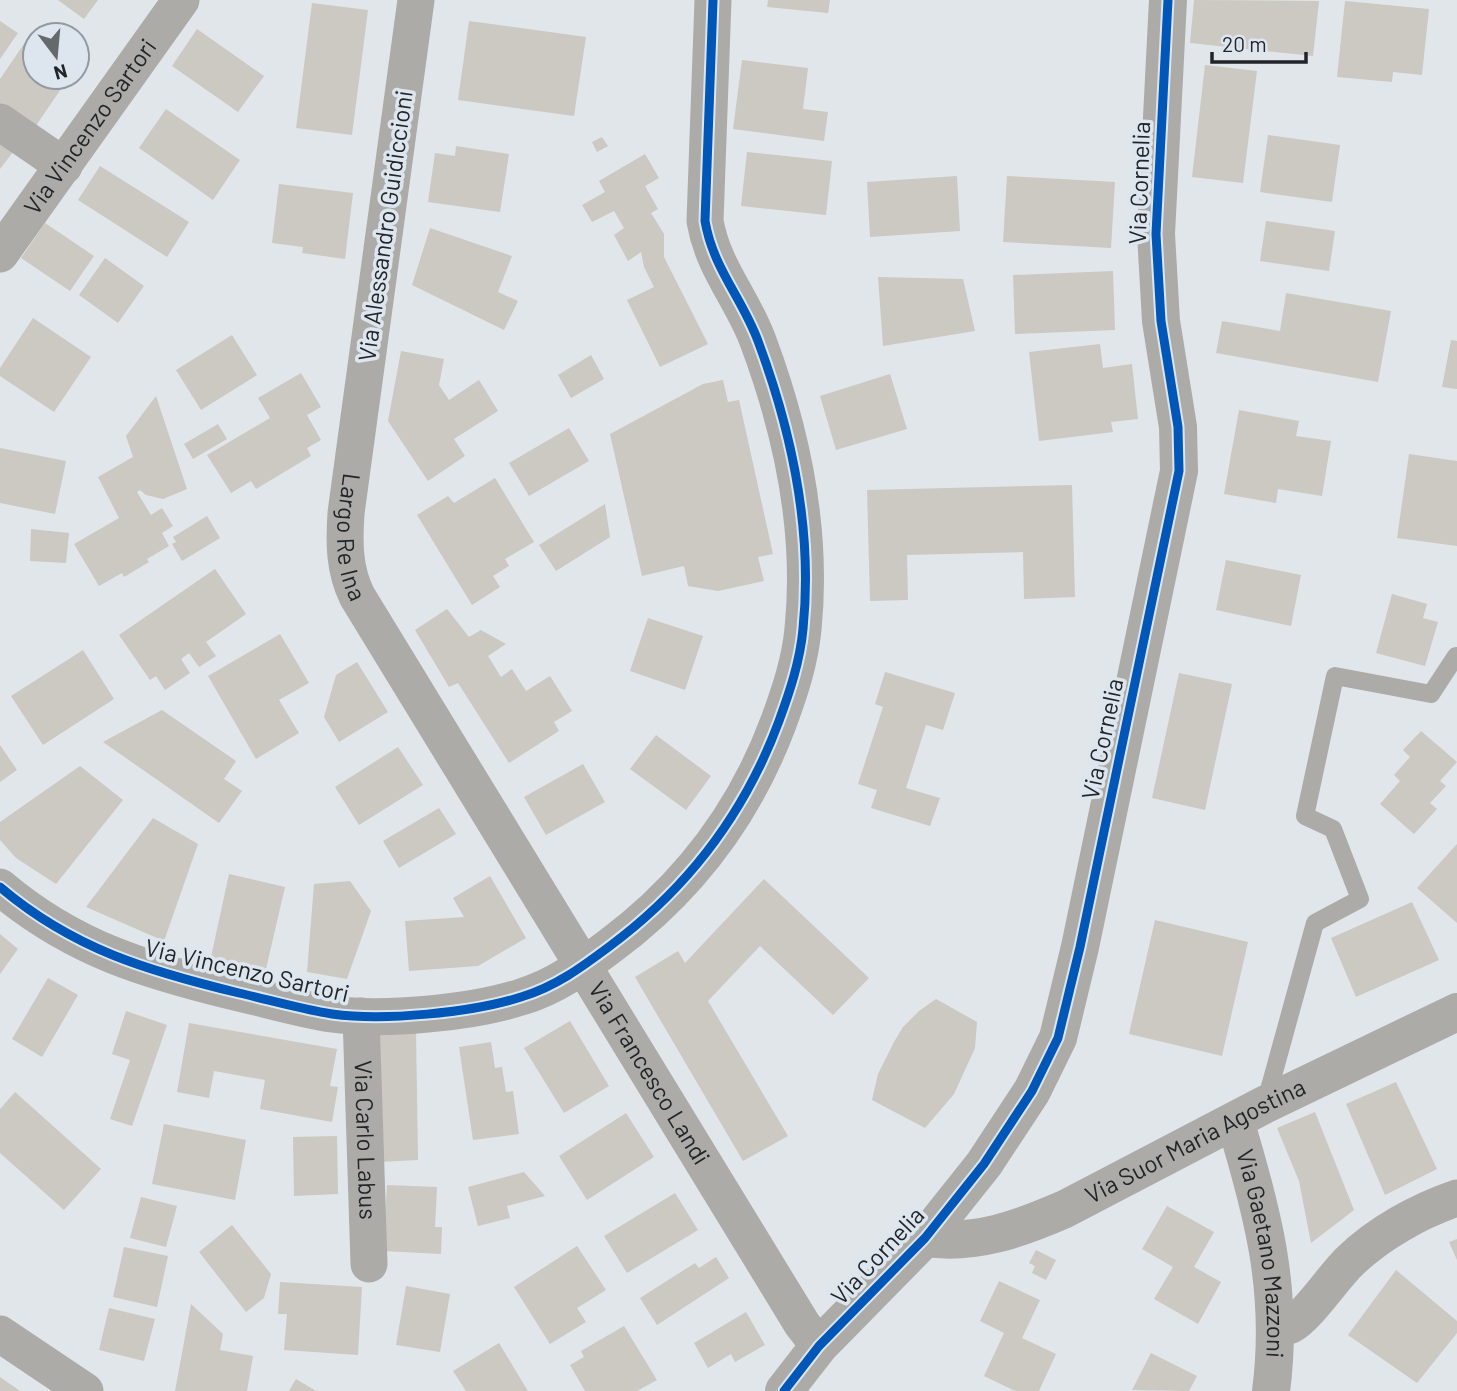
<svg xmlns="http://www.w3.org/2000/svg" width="1457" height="1391" font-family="Barlow,sans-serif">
<rect width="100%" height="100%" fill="#e1e6eb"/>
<!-- building -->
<g fill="#ccc8c2">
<path d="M58,0H98L84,19Z"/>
<path d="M768,0H830L828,13L767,7Z"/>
<path d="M1194,0L1319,1L1313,56L1190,43Z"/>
<path d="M1345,1L1429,9L1422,75L1393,72L1392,82L1337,77Z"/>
<path d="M312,3L368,10L352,135L296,128Z"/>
<path d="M0,21L18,33L0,59Z"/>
<path d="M469,21L586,37L574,116L458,100Z"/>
<path d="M197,29L264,76L238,112L172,66Z"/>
<path d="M26,41L35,47V77H69L33,130L0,108V79Z"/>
<path d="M742,60L808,68L803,109L828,112L824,141L733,129Z"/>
<path d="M1205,65L1257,71L1243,183L1192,177Z"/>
<path d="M166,109L240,160L213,200L139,148Z"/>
<path d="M1268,135L1340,145L1332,202L1260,192Z"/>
<path d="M602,137L608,146L597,152L592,142Z"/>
<path d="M0,142L13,152L0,169Z"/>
<path d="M456,146L509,154L500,212L428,202L435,153L455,156Z"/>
<path d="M747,152L832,161L826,215L741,206Z"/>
<path d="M645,154L659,178L645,186L658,209L651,213L664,234V257L708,344L660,367L627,300L654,287L644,267L641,252L628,261L614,235L624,228L614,211L592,222L582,205L605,192L599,181Z"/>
<path d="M100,166L189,222L167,257L78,200Z"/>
<path d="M957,176L960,231L870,237L867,182Z"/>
<path d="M1007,176L1115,182L1111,248L1003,242Z"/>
<path d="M279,184L353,193L345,259L302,253L303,247L272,243Z"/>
<path d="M1266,221L1335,231L1329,271L1260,261Z"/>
<path d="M45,223L94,256L70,291L21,258Z"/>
<path d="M430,228L512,256L498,292L518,301L504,330L412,285Z"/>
<path d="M105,258L144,286L118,323L79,295Z"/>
<path d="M1113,271L1115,330L1015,334L1013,275Z"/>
<path d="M878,277L963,279L975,331L883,346Z"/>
<path d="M1286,293L1391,311L1378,382L1216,353L1222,321L1280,331Z"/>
<path d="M33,318L91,357L54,412L0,376V368Z"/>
<path d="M232,335L257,375L201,410L176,370Z"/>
<path d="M1451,340L1457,341V389L1442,387Z"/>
<path d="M1100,344L1103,368L1132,364L1138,419L1111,422L1113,432L1039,441L1029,352Z"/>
<path d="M401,351L444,359L439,385L449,400L479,380L498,411L454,439L465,456L428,481L388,421Z"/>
<path d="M591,355L604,379L571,398L558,375Z"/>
<path d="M301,373L321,407L307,415L321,440L307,448L311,456L256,489L251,481L231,493L207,455L270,418L258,398Z"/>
<path d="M890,374L907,429L836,450L820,396Z"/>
<path d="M723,380L728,402L739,400L773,554L758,557L764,581L718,591L688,586L684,566L642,576L610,434L703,384Z"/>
<path d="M156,396L187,489L163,499L146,495L140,490L137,492L151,515L162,508L173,526L162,533L169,546L147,559L149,562L124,577L122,573L99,586L74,544L119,518L98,477L133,457L126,436Z"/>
<path d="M1239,410L1299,421L1296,436L1331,441L1322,496L1278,489L1276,503L1224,494Z"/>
<path d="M218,424L227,439L193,459L184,444Z"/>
<path d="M569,428L589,461L529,496L509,463Z"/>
<path d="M0,448L66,461L55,514L0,503Z"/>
<path d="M1409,454L1457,461V546L1397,538Z"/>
<path d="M495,478L534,542L505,559L509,566L493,576L500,587L472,605L417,515L448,496L454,503Z"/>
<path d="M1072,485L1075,597L1024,599L1023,552L907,555L908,600L870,601L867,490Z"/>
<path d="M605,504L610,537L556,571L539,545Z"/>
<path d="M207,516L220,538L182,561L172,544L176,542L173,537Z"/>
<path d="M31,529L69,533L66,563L30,561Z"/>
<path d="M1226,560L1301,575L1291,626L1216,610Z"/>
<path d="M215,569L246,614L206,642L216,656L199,667L189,653L181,659L190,673L165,690L156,676L150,680L119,635Z"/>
<path d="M1392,594L1427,604L1423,618L1438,622L1425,666L1376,653Z"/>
<path d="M447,609L469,637L481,630L506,644L488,656L501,677L512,669L526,691L550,676L572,711L554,722L559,731L509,763L458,683L449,687L415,630Z"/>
<path d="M648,618L703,636L685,690L630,671Z"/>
<path d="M280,634L309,683L279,700L299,733L256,759L208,676Z"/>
<path d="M83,650L114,699L43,745L11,696Z"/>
<path d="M357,662L388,712L339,742L324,717L336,675Z"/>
<path d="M885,672L955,693L943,730L926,725L906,788L940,798L930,826L871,808L877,790L858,784L883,707L875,704Z"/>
<path d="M1179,673L1232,684L1205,810L1152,798Z"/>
<path d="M162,710L236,761L224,779L242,791L219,823L103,742Z"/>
<path d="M1421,731L1457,762L1440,781L1446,786L1430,803L1437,809L1414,834L1380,804L1400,781L1394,775L1410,757L1403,750Z"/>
<path d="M656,735L711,776L686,810L630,769Z"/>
<path d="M0,745L17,770L0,782Z"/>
<path d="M398,747L423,785L359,825L335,787Z"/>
<path d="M583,764L605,802L546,835L524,797Z"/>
<path d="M80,766L123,800L56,884L16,858L0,840V822Z"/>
<path d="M439,808L456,834L399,868L383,841Z"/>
<path d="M153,818L198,844L164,941L86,907Z"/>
<path d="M1457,844V923L1417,888Z"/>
<path d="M229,874L285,887L266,969L211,957Z"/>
<path d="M490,876L526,938L478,966L409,971L405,921L464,917L453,898Z"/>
<path d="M764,879L869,978L833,1015L760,946L708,1001L788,1136L743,1161L635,977L678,951L685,963Z"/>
<path d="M350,881L371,911L347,979L307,972L314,884Z"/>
<path d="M1412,902L1439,960L1356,997L1331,938Z"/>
<path d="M1155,920L1248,942L1222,1056L1129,1034Z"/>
<path d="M0,934L18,949L0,974Z"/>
<path d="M48,978L78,995L42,1057L12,1039Z"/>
<path d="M936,999L977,1022L975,1048L954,1094L925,1128L872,1100L878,1074L894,1042L903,1027L919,1011Z"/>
<path d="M126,1011L167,1025L132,1126L110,1119L130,1060L112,1054Z"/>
<path d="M570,1021L609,1086L564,1113L524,1048Z"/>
<path d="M189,1023L337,1049L330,1086L338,1087L332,1122L260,1109L265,1080L214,1071L209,1098L177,1092Z"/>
<path d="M416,1032L418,1160L378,1162L376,1034Z"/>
<path d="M491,1042L495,1068L502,1067L506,1092L513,1091L519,1134L473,1140L459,1047Z"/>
<path d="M1396,1082L1437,1169L1385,1195L1346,1104Z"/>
<path d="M15,1092L101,1169L64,1210L0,1153V1109Z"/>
<path d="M1315,1112L1354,1210L1311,1243L1299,1181L1277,1128Z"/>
<path d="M626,1113L654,1157L587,1200L559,1156Z"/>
<path d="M164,1124L246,1140L235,1200L152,1184Z"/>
<path d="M337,1136L338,1194L294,1196L293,1137Z"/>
<path d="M524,1172L545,1196L507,1206L510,1218L478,1226L468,1187Z"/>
<path d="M387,1185L437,1187L435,1227H442L441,1254L383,1251Z"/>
<path d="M675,1193L698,1230L627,1273L604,1236Z"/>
<path d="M141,1197L177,1206L166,1247L130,1238Z"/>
<path d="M1167,1206L1214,1232L1194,1267L1221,1282L1198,1324L1154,1299L1173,1267L1142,1249Z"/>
<path d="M232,1225L271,1274L264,1298L246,1312L199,1252Z"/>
<path d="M1457,1239V1260L1449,1242Z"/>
<path d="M577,1246L606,1290L577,1308L586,1322L550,1344L514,1287Z"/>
<path d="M124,1247L168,1256L157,1307L113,1297Z"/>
<path d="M1036,1250L1056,1260L1046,1280L1032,1273L1035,1266L1029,1263Z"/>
<path d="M716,1257L729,1278L657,1325L640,1298L695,1263L699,1268Z"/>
<path d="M1396,1270L1457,1321V1333L1417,1383L1348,1335Z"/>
<path d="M999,1281L1040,1300L1022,1338L1056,1354L1039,1391H1015L984,1376L1004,1333L980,1321Z"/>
<path d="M280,1282L362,1287L358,1355L284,1350L287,1314H278Z"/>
<path d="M406,1286L450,1294L440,1352L396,1345Z"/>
<path d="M191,1304L223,1334L220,1350L253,1356L247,1391H175Z"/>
<path d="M109,1308L155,1319L144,1361L99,1350Z"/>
<path d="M746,1312L765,1345L735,1362L731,1354L708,1368L694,1343Z"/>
<path d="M624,1326L657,1380L637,1391H585L570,1365L584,1357L581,1351Z"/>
<path d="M499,1343L528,1391H466L453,1371Z"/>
<path d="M1151,1353L1197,1376L1189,1391L1132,1390Z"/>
<path d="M0,1377L20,1391H0Z"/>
<path d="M296,1379L316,1391H289Z"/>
</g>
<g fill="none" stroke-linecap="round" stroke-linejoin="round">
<!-- service -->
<path stroke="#acaba8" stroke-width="18" d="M1266,1101L1315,923L1360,899L1333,829L1305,816L1335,676L1431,694L1456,656"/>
<!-- minor -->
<g stroke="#acaba8" stroke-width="37">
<path id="s1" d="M416,0L346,513C344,543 344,569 357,596L802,1324L819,1346"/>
<path d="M0,122L64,166"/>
<path id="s2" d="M0,254L181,0"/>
<path d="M0,887C73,949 148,971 239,993C270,1000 300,1009 332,1014C384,1021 471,1013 521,997C555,987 582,967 610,946C688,888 745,813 779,721C790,691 800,661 803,629C813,531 792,432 758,341C742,298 713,268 705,221L713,0"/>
<path id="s3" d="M361,1016L369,1264"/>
<path d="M1276,1329C1280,1328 1287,1327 1291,1325C1308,1316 1334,1276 1350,1261C1379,1233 1419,1211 1457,1198"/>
<path d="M0,1334L85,1391"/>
</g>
<!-- tertiary -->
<g stroke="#acaba8" stroke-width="38">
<path id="s4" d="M1235,1121C1263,1213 1284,1293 1271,1391"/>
<path id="s5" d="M925,1238C976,1245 1019,1229 1065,1209L1264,1105L1457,1012"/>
<path d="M784,1391L819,1346L925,1238L984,1164L1032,1091L1058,1038L1080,947L1179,471L1178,427L1161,321L1156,234L1168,0"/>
</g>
<defs>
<g id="cycleway">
<path d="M0,887C73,949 148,971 239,993C270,1000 300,1009 332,1014C384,1021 471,1013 521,997C555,987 582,967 610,946C688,888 745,813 779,721C790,691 800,661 803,629C813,531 792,432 758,341C742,298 713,268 705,221L713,0"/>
<path d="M784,1391L819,1346L925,1238L984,1164L1032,1091L1058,1038L1080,947L1179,471L1178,427L1161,321L1156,234L1168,0"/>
</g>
</defs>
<!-- cycleway casing -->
<use href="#cycleway" stroke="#dde6ef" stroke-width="13"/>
<!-- cycleway -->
<use href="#cycleway" stroke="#0057b8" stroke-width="9"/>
</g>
<g text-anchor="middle" stroke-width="7" stroke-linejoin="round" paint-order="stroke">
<!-- street labels -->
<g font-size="24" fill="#212528" stroke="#dde6ef">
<text dy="8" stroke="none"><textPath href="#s2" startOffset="156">Via Vincenzo Sartori</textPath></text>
<text transform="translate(1140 183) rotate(-88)" y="8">Via Cornelia</text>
<text transform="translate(386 226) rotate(-82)" y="8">Via Alessandro Guidiccioni</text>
<text dy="8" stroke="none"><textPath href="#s1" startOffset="542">Largo Re Ina</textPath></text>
<text transform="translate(1103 739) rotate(-78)" y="8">Via Cornelia</text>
<text transform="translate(247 971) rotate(13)" y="8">Via Vincenzo Sartori</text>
<text dy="8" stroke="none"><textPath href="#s1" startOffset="1162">Via Francesco Landi</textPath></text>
<text dy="8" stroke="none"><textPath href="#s3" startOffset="124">Via Carlo Labus</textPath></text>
<text dy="8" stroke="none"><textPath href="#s5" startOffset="292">Via Suor Maria Agostina</textPath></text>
<text transform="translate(878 1256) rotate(-47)" y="8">Via Cornelia</text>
<text dy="8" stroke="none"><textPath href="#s4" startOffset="136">Via Gaetano Mazzoni</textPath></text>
</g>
</g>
<!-- north arrow -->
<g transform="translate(56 56) rotate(164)"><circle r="33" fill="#dde6ef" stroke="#92999f" stroke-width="2"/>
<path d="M0-5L12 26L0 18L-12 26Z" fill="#64696c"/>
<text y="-10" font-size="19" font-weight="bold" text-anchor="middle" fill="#212528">N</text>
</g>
<!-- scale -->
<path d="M1212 52v10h94v-10" fill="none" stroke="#212528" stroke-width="3.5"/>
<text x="1222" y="52" font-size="21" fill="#212528" stroke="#dde6ef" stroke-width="5" paint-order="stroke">20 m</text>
</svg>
